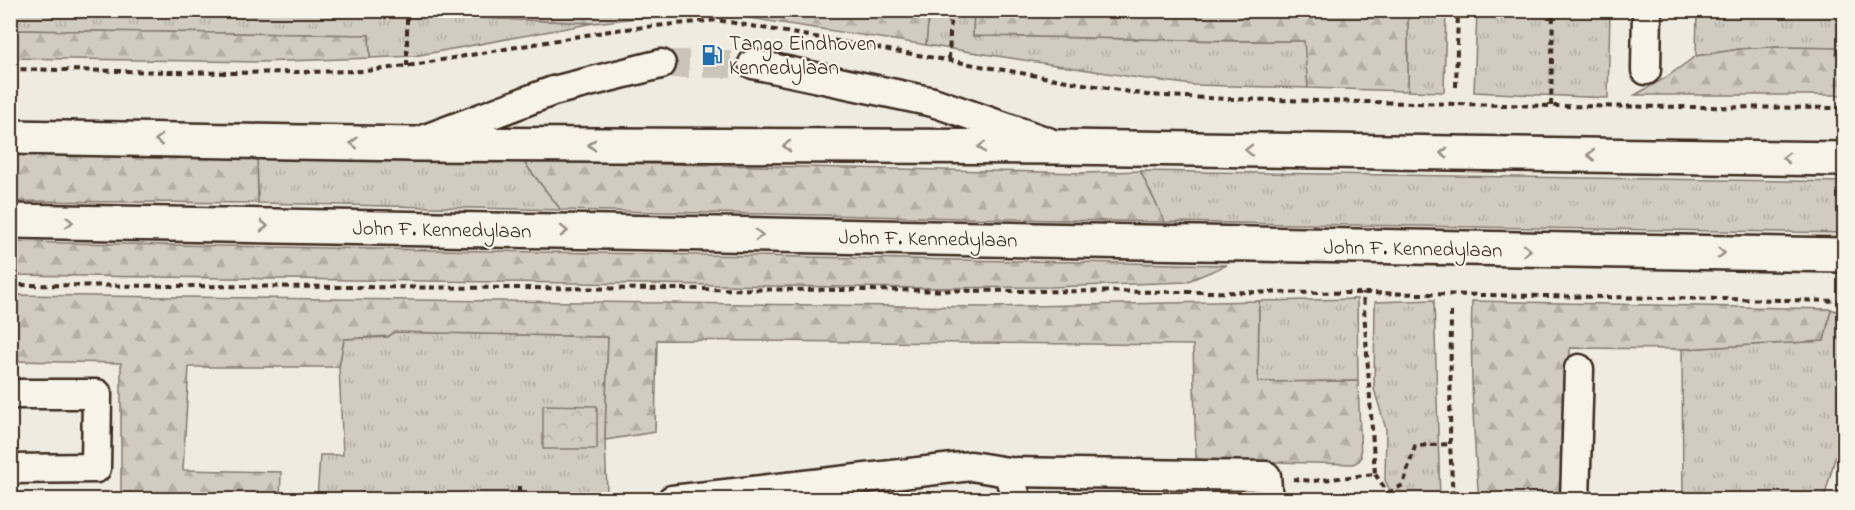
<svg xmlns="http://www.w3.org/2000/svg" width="1855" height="510" font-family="'Indie Flower',sans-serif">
<defs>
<pattern id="grass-tufts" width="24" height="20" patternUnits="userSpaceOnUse" patternTransform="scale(1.5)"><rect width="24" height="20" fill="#d1cbc0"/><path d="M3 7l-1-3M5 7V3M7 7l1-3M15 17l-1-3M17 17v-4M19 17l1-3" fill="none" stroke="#b4aea5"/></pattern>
<pattern id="forest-firs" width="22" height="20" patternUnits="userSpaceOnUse" patternTransform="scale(1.5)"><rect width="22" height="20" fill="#d1cbc0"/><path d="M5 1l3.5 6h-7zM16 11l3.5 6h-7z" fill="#b4aea5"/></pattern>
<pattern id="park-crowns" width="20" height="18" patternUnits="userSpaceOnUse" patternTransform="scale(1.5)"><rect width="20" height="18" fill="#d1cbc0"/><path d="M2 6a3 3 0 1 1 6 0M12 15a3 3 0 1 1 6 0" fill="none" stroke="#b4aea5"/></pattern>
</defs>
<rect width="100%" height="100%" fill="#efebe0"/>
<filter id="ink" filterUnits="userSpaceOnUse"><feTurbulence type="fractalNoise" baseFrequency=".0167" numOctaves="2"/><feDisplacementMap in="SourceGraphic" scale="12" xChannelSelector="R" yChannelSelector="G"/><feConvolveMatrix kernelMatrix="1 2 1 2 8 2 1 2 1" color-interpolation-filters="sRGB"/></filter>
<g filter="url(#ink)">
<!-- grass -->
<g fill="url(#grass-tufts)" stroke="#867a6f" stroke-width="1.5">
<path d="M11,10H388L389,17L436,16L594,23L414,56L370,58L369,35L11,30Z"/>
<path d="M929,10L974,11L973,36C1084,37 1194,42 1305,41L1308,88L1193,85L1139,78L926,45Z"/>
<path d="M1408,11H1446L1444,92L1408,91Z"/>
<path d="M1477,11H1610L1608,98L1474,92Z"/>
<path d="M1697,11H1844V48L1770,47L1740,49L1696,56Z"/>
<path d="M257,156L523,161L561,210L258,203Z"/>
<path d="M1140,171L1844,182V233L1165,222Z"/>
<path d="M1357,299L1358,381L1258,382L1259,301Z"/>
<path d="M1434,300L1440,499H1394L1385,480L1386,429L1374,389L1375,302Z"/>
<path d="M1831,309L1844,314V424L1824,499H1683L1682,349L1824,341Z"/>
<path d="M394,332L608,337L605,440L607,492L540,500H317L320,455H343L339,367L344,339L388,337Z"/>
</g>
<!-- forest -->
<g fill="url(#forest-firs)" stroke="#867a6f" stroke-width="1.5">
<path d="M388,11V10L929,11L926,45L723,14H670L594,23L436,16L388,17Z"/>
<path d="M974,11H1408V91L1308,88L1304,41C1194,41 1084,37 973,36Z"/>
<path d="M11,30L369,35L370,58L260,62L11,58Z"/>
<path d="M1770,47L1844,48V95H1635L1665,78L1696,56L1740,49Z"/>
<path d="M11,154L257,156L258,203L11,201Z"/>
<path d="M523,161L1086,173L1140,171L1165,222L561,210Z"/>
<path d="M11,242L69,243L1227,265L1186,282L1052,287L920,288L11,275Z"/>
<path d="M11,295L988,307L1259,301L1258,382L1358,381L1361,458L1359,461L1353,464L1196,460L1193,345L657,340L655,432L605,440L608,337L394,332L389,336L344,339L339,367H189L183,470L281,472L280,499H121V363L11,361Z"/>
<path d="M1472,301L1831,309L1824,341L1682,349L1570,348L1566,499L1479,500C1473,433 1470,368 1472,301Z"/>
</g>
<!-- park -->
<path fill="url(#park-crowns)" stroke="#867a6f" stroke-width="1.5" d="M543,405L597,406V449H543Z"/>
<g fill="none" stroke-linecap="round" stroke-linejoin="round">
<!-- minor-tunnel -->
<path stroke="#cbc4b9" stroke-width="28" stroke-dasharray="28 14" stroke-linecap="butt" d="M661,64H753"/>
<defs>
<g id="minor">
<path d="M753,64L933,102L1048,142"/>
<path d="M1646,70L1647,10"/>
<path d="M420,141L553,91L661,64"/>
<path d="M10,394H97L96,468L10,469"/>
<path d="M1008,472L1017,500"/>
<path d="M672,500L971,466L1008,472L1266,476L1268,500"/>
<path d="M1575,500L1579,369"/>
</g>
<g id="major">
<path d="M10,137L412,144L1062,147L1844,159"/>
<path d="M10,221L1844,255"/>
</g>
</defs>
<!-- minor casing -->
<use href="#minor" stroke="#3b2a1e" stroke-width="33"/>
<!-- major casing -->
<use href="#major" stroke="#3b2a1e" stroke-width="38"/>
<!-- path -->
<g stroke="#3b2a1e" stroke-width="4" stroke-dasharray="6 4.5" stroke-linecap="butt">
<path d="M949,59L951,10"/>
<path d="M407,66V10"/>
<path d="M10,69L229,73L366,71L407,66L615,30L717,20L1147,95L1229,99L1551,106L1844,108"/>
<path d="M1456,87L1458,10"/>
<path d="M1551,106L1553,10"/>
<path d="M10,285L1363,293L1844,301"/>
<path d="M1451,312L1450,444L1453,500"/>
<path d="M1375,474L1388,493L1396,500"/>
<path d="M1293,479L1313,481L1375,474L1363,293"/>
<path d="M519,486V500"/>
<path d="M1388,493L1403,485L1415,446L1450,444"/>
</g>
<!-- minor -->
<use href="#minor" stroke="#f7f3e8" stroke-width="28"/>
<!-- major -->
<use href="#major" stroke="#f7f3e8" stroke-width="33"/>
</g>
<!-- one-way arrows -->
<defs><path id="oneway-chevron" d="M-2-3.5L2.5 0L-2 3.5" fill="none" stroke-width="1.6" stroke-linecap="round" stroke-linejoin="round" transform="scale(1.5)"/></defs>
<g stroke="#998e83">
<use href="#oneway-chevron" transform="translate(159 140) rotate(-179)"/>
<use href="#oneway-chevron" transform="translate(354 143) rotate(-179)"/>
<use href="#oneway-chevron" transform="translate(592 145) rotate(-180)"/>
<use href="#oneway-chevron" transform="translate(787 146) rotate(-180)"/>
<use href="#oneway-chevron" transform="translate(982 147) rotate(-180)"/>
<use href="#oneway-chevron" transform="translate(1249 150) rotate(-179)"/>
<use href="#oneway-chevron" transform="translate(1444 153) rotate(-179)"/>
<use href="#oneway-chevron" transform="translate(1591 155) rotate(-179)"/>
<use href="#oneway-chevron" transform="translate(1786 158) rotate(-179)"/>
<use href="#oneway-chevron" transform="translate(69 222) rotate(1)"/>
<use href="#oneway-chevron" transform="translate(264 226) rotate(1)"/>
<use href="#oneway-chevron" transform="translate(564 231) rotate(1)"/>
<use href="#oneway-chevron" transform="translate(759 235) rotate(1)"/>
<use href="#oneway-chevron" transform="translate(1527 250) rotate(1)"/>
<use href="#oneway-chevron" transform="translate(1721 253) rotate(1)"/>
</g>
</g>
<!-- icons -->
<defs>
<symbol id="fuel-bare" viewBox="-9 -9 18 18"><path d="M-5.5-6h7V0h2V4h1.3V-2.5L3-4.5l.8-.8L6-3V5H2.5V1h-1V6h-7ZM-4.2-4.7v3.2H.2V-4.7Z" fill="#1f6fb2" stroke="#f7f3e8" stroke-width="2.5" paint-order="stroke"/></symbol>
</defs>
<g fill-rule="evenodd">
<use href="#fuel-bare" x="697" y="40" width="30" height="30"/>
</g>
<g text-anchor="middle" stroke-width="4.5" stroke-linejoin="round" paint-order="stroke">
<!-- poi labels -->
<g font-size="21" fill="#3b2a1e" stroke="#f7f3e8" text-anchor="start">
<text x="729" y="50">Tango Eindhoven<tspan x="729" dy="24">Kennedylaan</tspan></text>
</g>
<!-- street labels -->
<g font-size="21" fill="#3b2a1e" stroke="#f7f3e8">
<text transform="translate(442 229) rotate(1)" y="7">John F. Kennedylaan</text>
<text transform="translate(928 238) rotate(1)" y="7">John F. Kennedylaan</text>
<text transform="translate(1413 248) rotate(1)" y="7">John F. Kennedylaan</text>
</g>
</g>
<!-- margin -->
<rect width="1855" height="510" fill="none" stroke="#f7f3e8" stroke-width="36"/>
<rect x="18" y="18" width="1819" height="474" fill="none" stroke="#3b2a1e" stroke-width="2" filter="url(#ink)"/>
</svg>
